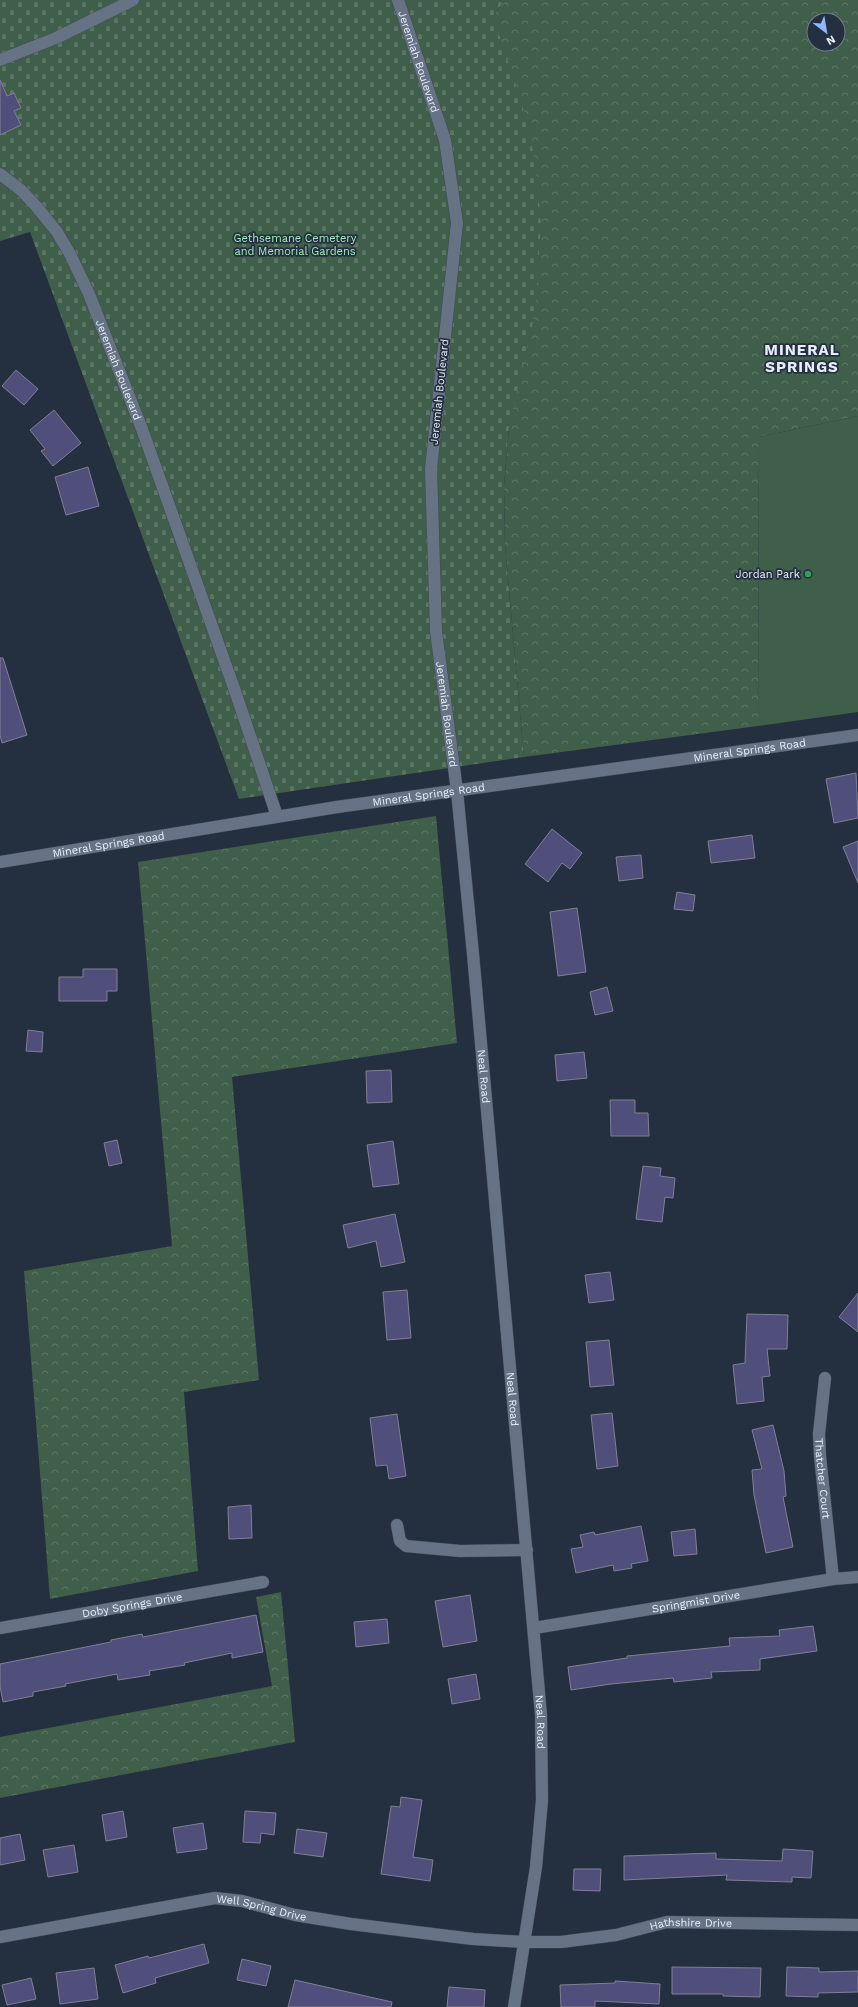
<svg xmlns="http://www.w3.org/2000/svg" width="858" height="2007" font-family="'Work Sans',sans-serif">
<defs>
<pattern id="forest-crowns" width="20" height="18" patternUnits="userSpaceOnUse"><rect width="20" height="18" fill="#3f5f4a"/><path d="M2 6a3 3 0 1 1 6 0M12 15a3 3 0 1 1 6 0" fill="none" stroke="#5b7665"/></pattern>
<pattern id="cemetery-stones" width="16" height="16" patternUnits="userSpaceOnUse"><rect width="16" height="16" fill="#3f5f4a"/><path d="M2 7V4a2 2 0 0 1 4 0v3zM10 15v-3a2 2 0 0 1 4 0v3z" fill="#5b7665"/></pattern>
</defs>
<rect width="100%" height="100%" fill="#242f3f"/>
<!-- forest -->
<g fill="url(#forest-crowns)" fill-rule="evenodd">
<path d="M505,0H858V416L759,437L758,726L524,757L505,545L504,486L509,428L493,16ZM814,20H838V44H814Z"/>
<path d="M436,816L457,1043L232,1077L259,1380L184,1392L198,1571L50,1599L24,1271L172,1246L138,862Z"/>
<path d="M281,1592L295,1742L0,1798V1737L272,1686L256,1597Z"/>
</g>
<!-- cemetery -->
<path fill="url(#cemetery-stones)" d="M0,0H505L493,16L529,127L537,177L541,225L535,313L509,427L504,486L505,545L524,757L239,799L30,232L0,241Z"/>
<!-- park -->
<path fill="#3f5f4a" d="M858,416V712L758,726L759,437Z"/>
<!-- building -->
<g fill="#504e7a" stroke="#808095">
<path d="M0,80L7,96L14,93L21,108L14,111L21,125L0,135Z"/>
<path d="M16,370L38,389L24,405L2,386Z"/>
<path d="M54,410L81,443L53,466L41,451L45,449L30,430Z"/>
<path d="M88,467L99,506L66,515L55,477Z"/>
<path d="M0,658H3L27,735L2,743L0,735Z"/>
<path d="M856,773L858,818L834,823L826,779Z"/>
<path d="M552,829L582,853L570,869L562,863L548,882L525,864Z"/>
<path d="M752,835L755,858L711,863L708,841Z"/>
<path d="M858,841V883L843,847Z"/>
<path d="M641,855L643,878L619,881L616,857Z"/>
<path d="M677,892L695,895L693,911L674,909Z"/>
<path d="M577,908L586,972L558,976L550,912Z"/>
<path d="M83,969H117V991H107V1001H59V977H83Z"/>
<path d="M607,987L613,1011L595,1015L590,992Z"/>
<path d="M28,1030L43,1032L42,1052L26,1051Z"/>
<path d="M584,1052L587,1078L557,1081L555,1055Z"/>
<path d="M391,1070L392,1102L367,1103L366,1071Z"/>
<path d="M610,1100H635V1113H648L649,1136H611Z"/>
<path d="M117,1140L122,1163L109,1166L104,1143Z"/>
<path d="M393,1141L399,1184L373,1187L367,1145Z"/>
<path d="M643,1166L661,1168L660,1176L675,1178L673,1198L665,1197L662,1222L636,1219Z"/>
<path d="M395,1214L405,1262L381,1267L376,1241L348,1248L343,1225Z"/>
<path d="M610,1272L614,1300L589,1303L585,1275Z"/>
<path d="M407,1290L411,1338L387,1340L383,1292Z"/>
<path d="M858,1293V1332L839,1317Z"/>
<path d="M747,1314L788,1315L787,1349H767L770,1376L762,1377L764,1401L737,1404L733,1365L745,1363Z"/>
<path d="M609,1340L614,1385L590,1387L586,1342Z"/>
<path d="M612,1413L618,1466L597,1469L591,1415Z"/>
<path d="M397,1414L406,1476L389,1479L387,1465L376,1466L370,1418Z"/>
<path d="M773,1425L784,1471L786,1496L783,1497L793,1547L766,1553L754,1495L752,1470L762,1469L752,1430Z"/>
<path d="M251,1505L252,1538L229,1539L228,1507Z"/>
<path d="M641,1526L648,1561L631,1564L632,1568L614,1571L613,1565L576,1573L571,1549L583,1547L580,1535L594,1532L595,1535Z"/>
<path d="M695,1529L697,1554L674,1556L671,1532Z"/>
<path d="M470,1595L477,1641L443,1647L435,1601Z"/>
<path d="M256,1615L263,1652L232,1658V1653L184,1663L185,1665L149,1671L150,1675L118,1680L117,1674L65,1684L66,1686L33,1692V1696L3,1702L0,1686V1664L111,1642V1640L142,1634L143,1637Z"/>
<path d="M387,1619L389,1643L356,1647L354,1622Z"/>
<path d="M813,1626L817,1651L760,1659V1670L711,1672L712,1678L674,1682L673,1678L611,1684L571,1690L568,1667L627,1658V1656L730,1646L729,1638L780,1636L779,1630Z"/>
<path d="M476,1674L480,1699L452,1704L448,1679Z"/>
<path d="M401,1797L422,1800L413,1857L433,1860L430,1881L381,1874L391,1806L400,1807Z"/>
<path d="M123,1811L127,1837L106,1841L102,1815Z"/>
<path d="M245,1811L276,1813L274,1835L261,1833L260,1843L243,1842Z"/>
<path d="M203,1823L207,1849L177,1853L173,1828Z"/>
<path d="M297,1829L327,1833L323,1857L294,1853Z"/>
<path d="M20,1834L25,1860L0,1865V1838Z"/>
<path d="M74,1845L78,1872L48,1877L43,1850Z"/>
<path d="M783,1849L813,1851L811,1878L792,1877V1882L726,1880L727,1875L624,1880V1856L716,1853V1859L782,1861Z"/>
<path d="M574,1869H601L600,1891L573,1890Z"/>
<path d="M204,1944L209,1963L155,1978L156,1983L123,1993L115,1965L148,1956L149,1958Z"/>
<path d="M242,1959L271,1966L266,1986L237,1980Z"/>
<path d="M672,1967L761,1968L760,1997L723,1996V1994H672Z"/>
<path d="M787,1967L819,1968V1972L858,1971V1992L818,1993V1997L786,1996Z"/>
<path d="M94,1968L98,1999L60,2004L56,1973Z"/>
<path d="M31,1978L36,1999L7,2005L2,1985Z"/>
<path d="M295,1980L392,2002L391,2007H288Z"/>
<path d="M615,1981L660,1984L659,2004L595,2001V2007H561L560,1985L615,1983Z"/>
<path d="M449,1987L485,1990L484,2007H447Z"/>
</g>
<g fill="none" stroke-linecap="round" stroke-linejoin="round">
<defs>
<g id="minor">
<path id="s1" d="M398,0L445,140L457,223L431,469L436,631L457,791L473,954L541,1715L542,1800L536,1867L514,2007"/>
<path d="M0,60L56,38L133,0"/>
<path id="s2" d="M0,174L21,190L36,206L57,232L70,254L89,294L142,429L234,688L277,816"/>
<path id="s3" d="M0,862L337,807L858,735"/>
<path id="s4" d="M825,1378L819,1434L820,1456L833,1579"/>
<path d="M397,1525L400,1541L406,1546L460,1551L527,1550"/>
<path id="s5" d="M0,1628L263,1582"/>
<path id="s6" d="M534,1628L833,1579L858,1577"/>
<path id="s7" d="M0,1937L215,1898L242,1901L295,1915L351,1924L473,1939L524,1942H561L616,1935L667,1922L858,1925"/>
</g>
</defs>
<!-- minor casing -->
<use href="#minor" stroke="#414b58" stroke-width="13"/>
<!-- minor -->
<use href="#minor" stroke="#667385" stroke-width="12"/>
</g>
<!-- markers -->
<circle fill="#2e9e5b" stroke="#242f3f" stroke-width="1.5" cx="808" cy="574" r="4"/>
<g text-anchor="middle" stroke-width="3.5" stroke-linejoin="round" paint-order="stroke">
<!-- street labels -->
<g font-size="11" fill="#e7eef9" stroke="#242f3f">
<text dy="4" stroke="none"><textPath href="#s1" startOffset="65">Jeremiah Boulevard</textPath></text>
<text dy="4" stroke="none"><textPath href="#s2" startOffset="233">Jeremiah Boulevard</textPath></text>
<text transform="translate(439 392) rotate(-84)" y="4">Jeremiah Boulevard</text>
<text dy="4" stroke="none"><textPath href="#s1" startOffset="725">Jeremiah Boulevard</textPath></text>
<text dy="4" stroke="none"><textPath href="#s3" startOffset="758">Mineral Springs Road</textPath></text>
<text dy="4" stroke="none"><textPath href="#s3" startOffset="434">Mineral Springs Road</textPath></text>
<text dy="4" stroke="none"><textPath href="#s3" startOffset="110">Mineral Springs Road</textPath></text>
<text dy="4" stroke="none"><textPath href="#s1" startOffset="1089">Neal Road</textPath></text>
<text dy="4" stroke="none"><textPath href="#s1" startOffset="1413">Neal Road</textPath></text>
<text dy="4" stroke="none"><textPath href="#s4" startOffset="101">Thatcher Court</textPath></text>
<text dy="4" stroke="none"><textPath href="#s6" startOffset="164">Springmist Drive</textPath></text>
<text dy="4" stroke="none"><textPath href="#s5" startOffset="134">Doby Springs Drive</textPath></text>
<text dy="4" stroke="none"><textPath href="#s1" startOffset="1737">Neal Road</textPath></text>
<text dy="4" stroke="none"><textPath href="#s7" startOffset="266">Well Spring Drive</textPath></text>
<text dy="4" stroke="none"><textPath href="#s7" startOffset="700">Hathshire Drive</textPath></text>
</g>
<!-- park labels -->
<g font-size="11" fill="#a0ecbb" stroke="#242f3f">
<text x="295" y="242">Gethsemane Cemetery<tspan x="295" dy="13">and Memorial Gardens</tspan></text>
</g>
<!-- poi labels -->
<g font-size="11" fill="#e7eef9" stroke="#242f3f" text-anchor="end">
<text x="800" y="578">Jordan Park</text>
</g>
<!-- district labels -->
<g font-size="15" font-weight="bold" letter-spacing="1" fill="#e7eef9" stroke="#242f3f">
<text x="802" y="355">MINERAL<tspan x="802" dy="17">SPRINGS</tspan></text>
</g>
</g>
<!-- north arrow -->
<g transform="translate(826 32) rotate(149)"><circle r="19" fill="#242f3f" stroke="#727b89"/>
<path d="M0-3L7 15L0 10L-7 15Z" fill="#90b8fd"/>
<text y="-6" font-size="11" font-weight="bold" text-anchor="middle" fill="#e7eef9">N</text>
</g>
</svg>
